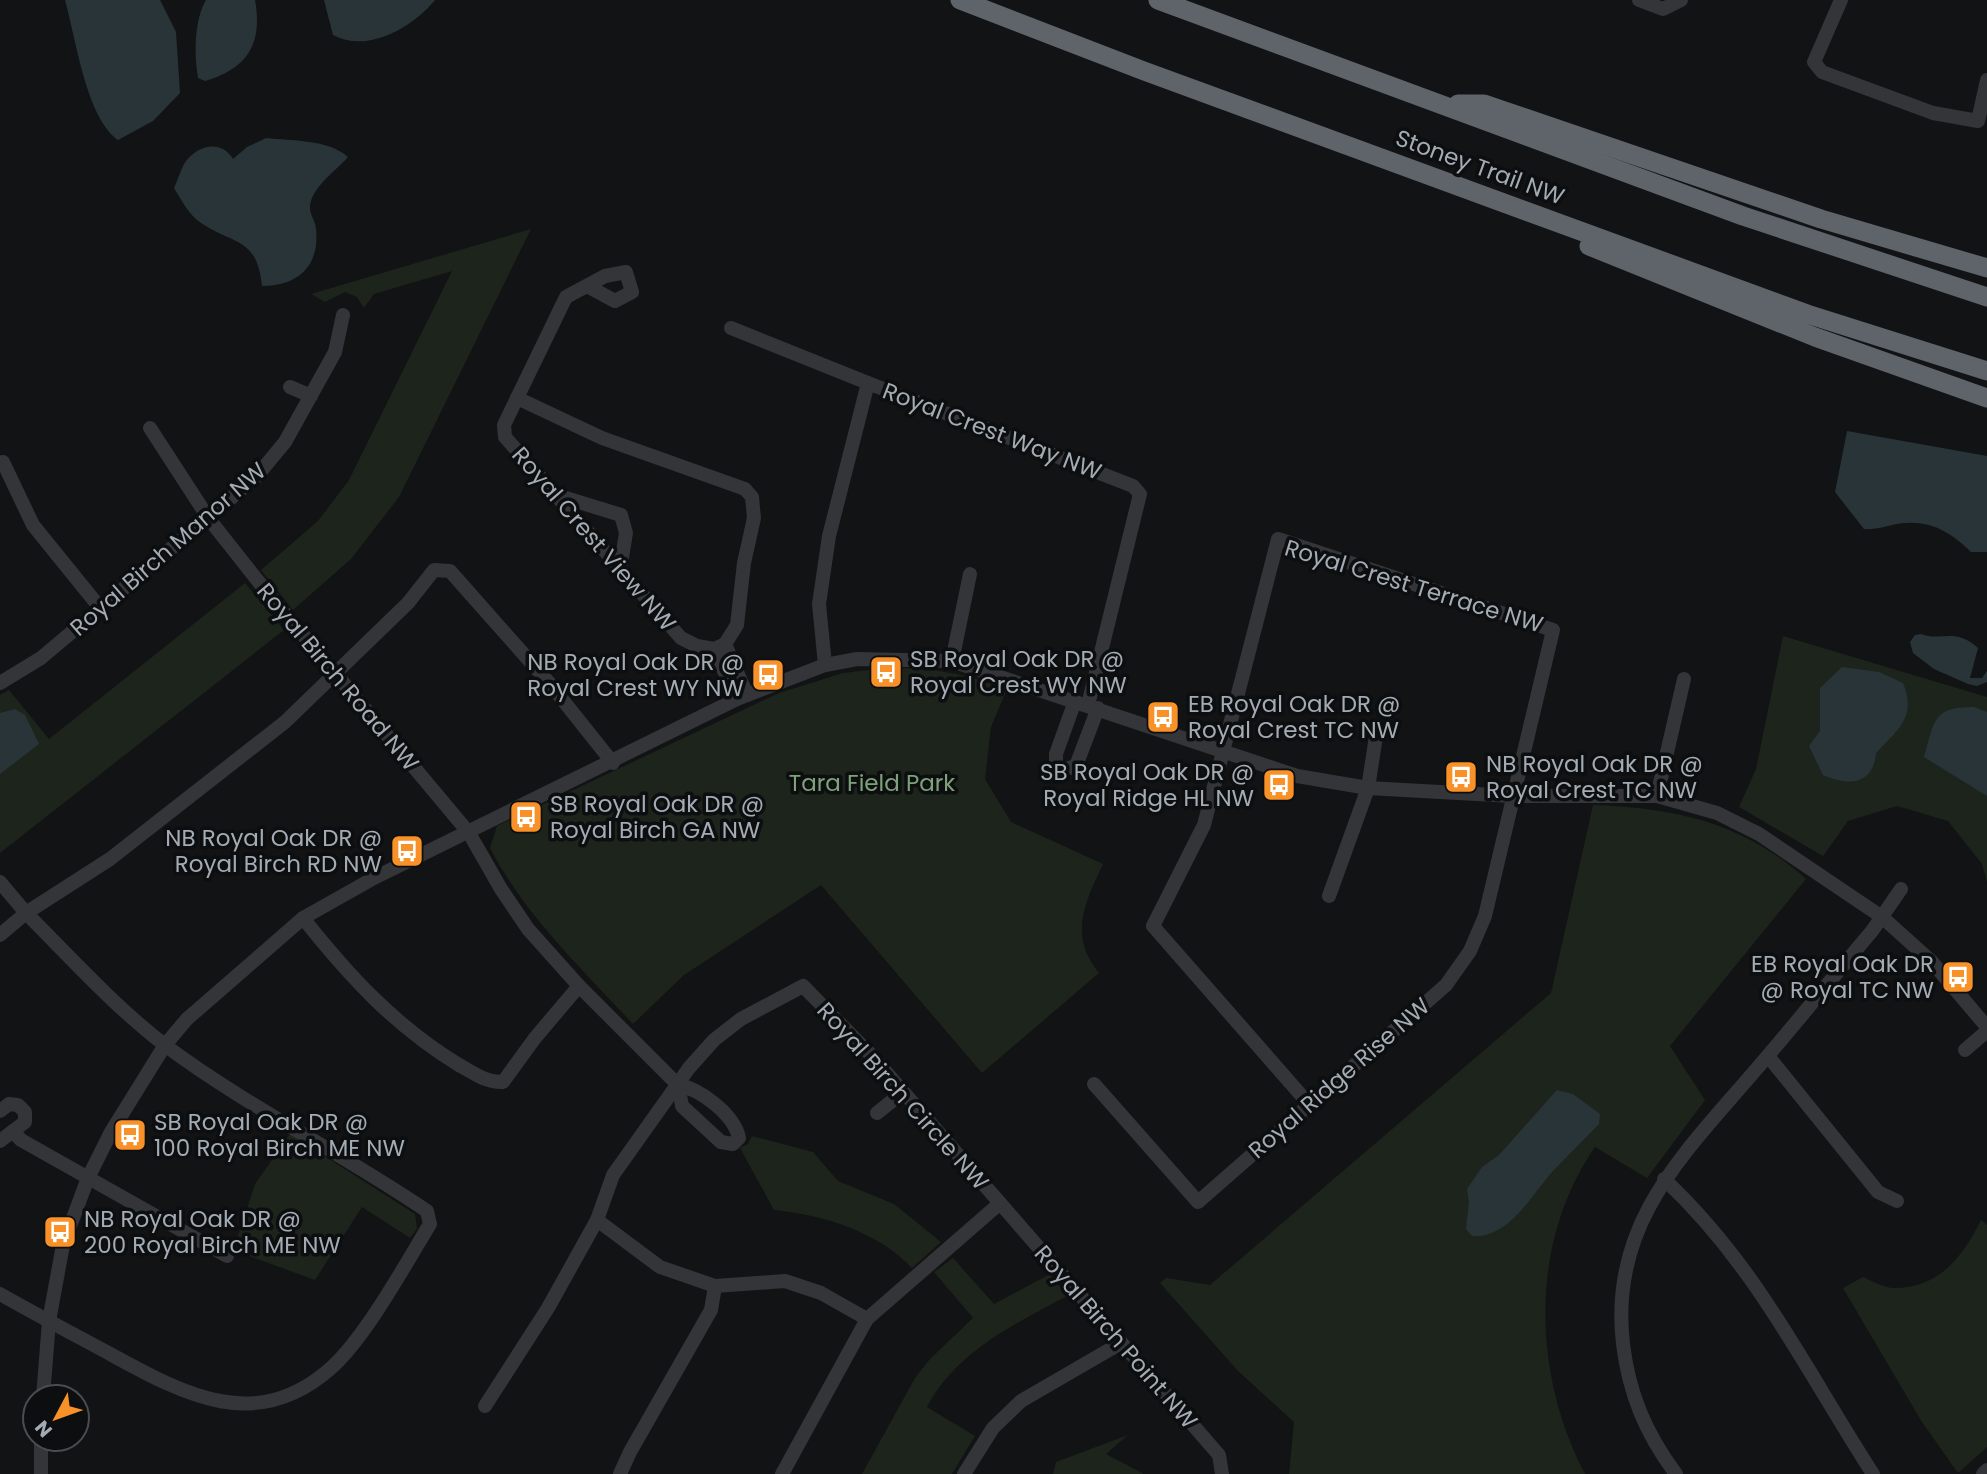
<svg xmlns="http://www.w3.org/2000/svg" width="1987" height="1474" font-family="Poppins,sans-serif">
<rect width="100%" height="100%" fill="#121314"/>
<!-- green -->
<g fill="#1d241c">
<path d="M531,229L399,497L351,559L293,610L261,570L318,521L349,480L452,271L374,294L364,308L357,297L345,292L325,302L311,294Z"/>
<path d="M245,583L284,630L0,853V695L9,690L49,739Z"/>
<path d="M1783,636L1987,697V882L1982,864L1948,821L1897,806L1848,821L1823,856L1739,807L1756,769Z"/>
<path d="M887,668C933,668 963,673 1007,689L991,727L985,779L1011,822L1103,864C1085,903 1068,935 1099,973L982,1073L821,885L684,975L633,1024C581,968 525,915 490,848L497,826L779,693L843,673Z"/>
<path d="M1593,805C1675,808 1743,822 1806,879L1670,1046L1705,1100L1647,1178L1595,1147C1529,1243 1532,1372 1585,1474H1289L1294,1422L1238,1371L1160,1283L1166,1278L1210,1285L1551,993Z"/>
<path d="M290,1134L415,1214L417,1229L410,1238L362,1207L315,1280L249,1256L247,1248L237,1239L255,1184Z"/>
<path d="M752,1136L813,1152L838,1181L894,1204L941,1242L912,1268C877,1231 823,1215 774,1210L740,1148L748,1144Z"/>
<path d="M1981,1220L1987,1225V1447L1958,1473L1922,1422L1843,1288L1863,1277C1872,1281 1884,1288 1894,1288C1940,1288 1963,1256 1981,1220Z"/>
<path d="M953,1258L994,1304L1050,1274L1067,1296C1013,1325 957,1351 927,1407L975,1436L952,1474H862L915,1378L930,1359L973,1318L934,1272Z"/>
<path d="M1128,1435L1106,1454L1144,1474H1053L1056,1462Z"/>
</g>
<!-- water -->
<g fill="#283438">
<path d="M65,0H160L176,32L180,93L153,121L118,140C86,117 76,39 65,0Z"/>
<path d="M206,0H255C263,44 247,69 205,81L198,78C194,55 194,20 206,0Z"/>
<path d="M324,0H435C413,27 367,54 333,35Z"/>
<path d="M266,138C291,141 328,139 348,157C336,171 310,188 310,208C310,215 316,222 316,229C320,266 298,286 262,286C257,237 234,245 201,223C189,215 182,201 174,188C178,180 181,168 186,161C199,144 222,140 233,159L247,147Z"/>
<path d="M1847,431L1987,456V552H1971C1949,531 1929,519 1897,524C1886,526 1876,530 1864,529L1835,492Z"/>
<path d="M1921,634C1941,642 1955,627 1978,648L1970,678H1982L1987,671V682L1977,686L1968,684L1934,669L1913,653L1910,642L1915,635Z"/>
<path d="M1842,667L1879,672L1903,683C1917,717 1898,730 1876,753C1873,786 1848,786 1823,775L1809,746L1820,731V688Z"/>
<path d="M1974,707L1987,712V796L1924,757C1935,721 1932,707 1974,707Z"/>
<path d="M15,709L25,715L39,744L0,774V713Z"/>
<path d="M1557,1090L1573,1094L1600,1114L1599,1124C1584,1140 1568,1155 1553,1171C1532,1194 1509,1239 1472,1236L1466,1229L1469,1202L1467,1189L1482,1167L1499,1155Z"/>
</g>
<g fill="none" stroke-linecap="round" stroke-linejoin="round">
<!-- minor -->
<g stroke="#333539" stroke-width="14">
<path d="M1639,0L1663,9L1681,0"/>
<path d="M1841,0L1814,62L1822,72L1933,113L1978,121L1987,80"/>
<path d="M731,328L868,383"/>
<path d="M290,387L311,396"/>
<path d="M517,398L602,438L745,489L752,497L754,518L744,563L737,625L725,644L714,649L697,646L681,638L505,437L504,425Z"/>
<path d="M517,398L566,297L605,276L626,272L632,292L615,301L589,287"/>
<path d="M150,428L209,519L258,581L469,833L501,889L528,929L579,986L678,1085"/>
<path d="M0,463L3,462L33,525L101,609"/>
<path d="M556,495L621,515L626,533L620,570"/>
<path d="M725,644L747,695"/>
<path d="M714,649L737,699"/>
<path d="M952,661L970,574"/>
<path d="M825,665L819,604L829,536L868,383L1133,486L1140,494L1088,705"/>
<path d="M0,683L41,658L256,477L285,442L335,352L343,315"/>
<path d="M1075,701L1056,754V764L1062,770L1076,766L1098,708"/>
<path d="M1657,796L1684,679"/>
<path d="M0,882L26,913L110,859L285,722L408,603L434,570L450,571L550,684L613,763"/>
<path d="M1329,896L1368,788L1377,730"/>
<path d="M303,918C349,976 395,1026 459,1065C474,1073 486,1083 503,1082L535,1038L579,986"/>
<path d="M0,935L26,913C71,958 115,1007 166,1046C248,1107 342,1153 427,1211L430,1224C405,1265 365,1338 331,1368C257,1434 185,1395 112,1355C75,1335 37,1315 0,1294"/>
<path d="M1965,1050L1987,1031"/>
<path d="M1768,1056L1878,1192L1897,1201"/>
<path d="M1094,1084L1198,1202L1446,985L1470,951L1485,916L1553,630L1278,539L1204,825L1153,926L1308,1103"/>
<path d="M678,1085C700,1089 734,1114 739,1138L733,1144L721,1142L682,1106Z"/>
<path d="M0,1111L9,1104L18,1105L25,1112V1122L0,1141"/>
<path d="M877,1113L902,1093"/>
<path d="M13,1131L21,1140L227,1256"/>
<path d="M1664,1179C1757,1266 1805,1369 1873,1474"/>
<path d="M999,1204L867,1319L821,1293L785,1281L715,1286L660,1267L597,1220L613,1175L689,1068L714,1040L741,1019L803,986L873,1057L1219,1455L1222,1474"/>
<path d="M43,1397L49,1321L63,1245L88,1178L111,1132L165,1045L187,1019L303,918L374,878L737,699L825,665L857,659L952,661L1297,776L1368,788L1512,796H1657L1717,813L1759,834L1882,917L1932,962L1987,1027"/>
<path d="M485,1406L548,1308L597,1220"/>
<path d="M41,1474V1439"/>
<path d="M620,1474L630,1452L711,1310L715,1286"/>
<path d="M782,1474L867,1319"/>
<path d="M964,1474L993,1428L1021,1401L1121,1343"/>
<path d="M1676,1474C1646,1434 1629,1394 1623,1344C1609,1225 1681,1157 1753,1073C1794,1026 1832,978 1872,931L1901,889"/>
<path d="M1983,1474L1987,1470"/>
</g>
<!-- highway -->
<g stroke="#5f646a" stroke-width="19">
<path d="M960,0L1144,71L1807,314L1987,371"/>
<path d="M1158,0L1743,216L1987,297"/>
<path d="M1458,104H1484L1821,219L1987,268"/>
<path d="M1589,246L1815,337L1987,398"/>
</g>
</g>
<!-- icons -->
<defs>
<symbol id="bus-square" viewBox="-11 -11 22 22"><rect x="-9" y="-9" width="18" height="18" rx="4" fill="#f89127" stroke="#0d0e0f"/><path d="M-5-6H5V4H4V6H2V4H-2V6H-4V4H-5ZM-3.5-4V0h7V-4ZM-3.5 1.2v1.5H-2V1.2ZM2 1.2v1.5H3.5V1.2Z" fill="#fff"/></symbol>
</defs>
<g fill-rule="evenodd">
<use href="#bus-square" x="867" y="653" width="38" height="38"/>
<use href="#bus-square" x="749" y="656" width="38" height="38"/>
<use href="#bus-square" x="1144" y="698" width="38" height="38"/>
<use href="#bus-square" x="1442" y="758" width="38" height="38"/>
<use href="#bus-square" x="1260" y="766" width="38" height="38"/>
<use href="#bus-square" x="507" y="798" width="38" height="38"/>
<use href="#bus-square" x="388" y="832" width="38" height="38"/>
<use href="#bus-square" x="1939" y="958" width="38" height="38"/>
<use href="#bus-square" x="111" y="1116" width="38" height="38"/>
<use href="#bus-square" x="41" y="1213" width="38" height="38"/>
</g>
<g text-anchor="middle" stroke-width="7" stroke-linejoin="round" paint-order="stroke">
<!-- street labels -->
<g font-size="23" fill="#a3acb5" stroke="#0d0e0f">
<text transform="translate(1480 167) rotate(20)" y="8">Stoney Trail NW</text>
<text transform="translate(992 431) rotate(21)" y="8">Royal Crest Way NW</text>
<text transform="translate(594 539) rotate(49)" y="8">Royal Crest View NW</text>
<text transform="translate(168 549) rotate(-41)" y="8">Royal Birch Manor NW</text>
<text transform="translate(1414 586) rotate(17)" y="8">Royal Crest Terrace NW</text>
<text transform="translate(338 677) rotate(50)" y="8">Royal Birch Road NW</text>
<text transform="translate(1339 1078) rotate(-41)" y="8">Royal Ridge Rise NW</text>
<text transform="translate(903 1096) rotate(48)" y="8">Royal Birch Circle NW</text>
<text transform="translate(1116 1337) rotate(49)" y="8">Royal Birch Point NW</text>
</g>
<!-- poi labels -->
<g font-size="23" fill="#a3acb5" stroke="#0d0e0f" text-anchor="start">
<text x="910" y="667">SB Royal Oak DR @<tspan x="910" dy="26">Royal Crest WY NW</tspan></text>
<text x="744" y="670" text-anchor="end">NB Royal Oak DR @<tspan x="744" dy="26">Royal Crest WY NW</tspan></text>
<text x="1188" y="712">EB Royal Oak DR @<tspan x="1188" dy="26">Royal Crest TC NW</tspan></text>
<text x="1486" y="772">NB Royal Oak DR @<tspan x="1486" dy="26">Royal Crest TC NW</tspan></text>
<text x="1254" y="780" text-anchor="end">SB Royal Oak DR @<tspan x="1254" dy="26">Royal Ridge HL NW</tspan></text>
<text x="550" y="812">SB Royal Oak DR @<tspan x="550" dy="26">Royal Birch GA NW</tspan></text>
<text x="382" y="846" text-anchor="end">NB Royal Oak DR @<tspan x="382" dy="26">Royal Birch RD NW</tspan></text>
<text x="1934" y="972" text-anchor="end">EB Royal Oak DR<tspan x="1934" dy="26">@ Royal TC NW</tspan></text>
<text x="154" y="1130">SB Royal Oak DR @<tspan x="154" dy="26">100 Royal Birch ME NW</tspan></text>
<text x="84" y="1227">NB Royal Oak DR @<tspan x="84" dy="26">200 Royal Birch ME NW</tspan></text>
</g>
<!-- park labels -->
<g font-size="23" fill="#7da179" stroke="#0d0e0f">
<text x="872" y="791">Tara Field Park</text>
</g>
</g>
<!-- north arrow -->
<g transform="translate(56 1418) rotate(229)"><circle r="33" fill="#0d0e0f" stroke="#494d51" stroke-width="2"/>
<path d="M0-5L12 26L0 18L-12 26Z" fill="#f89127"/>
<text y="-10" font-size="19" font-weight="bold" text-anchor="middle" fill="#a3acb5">N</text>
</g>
</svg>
